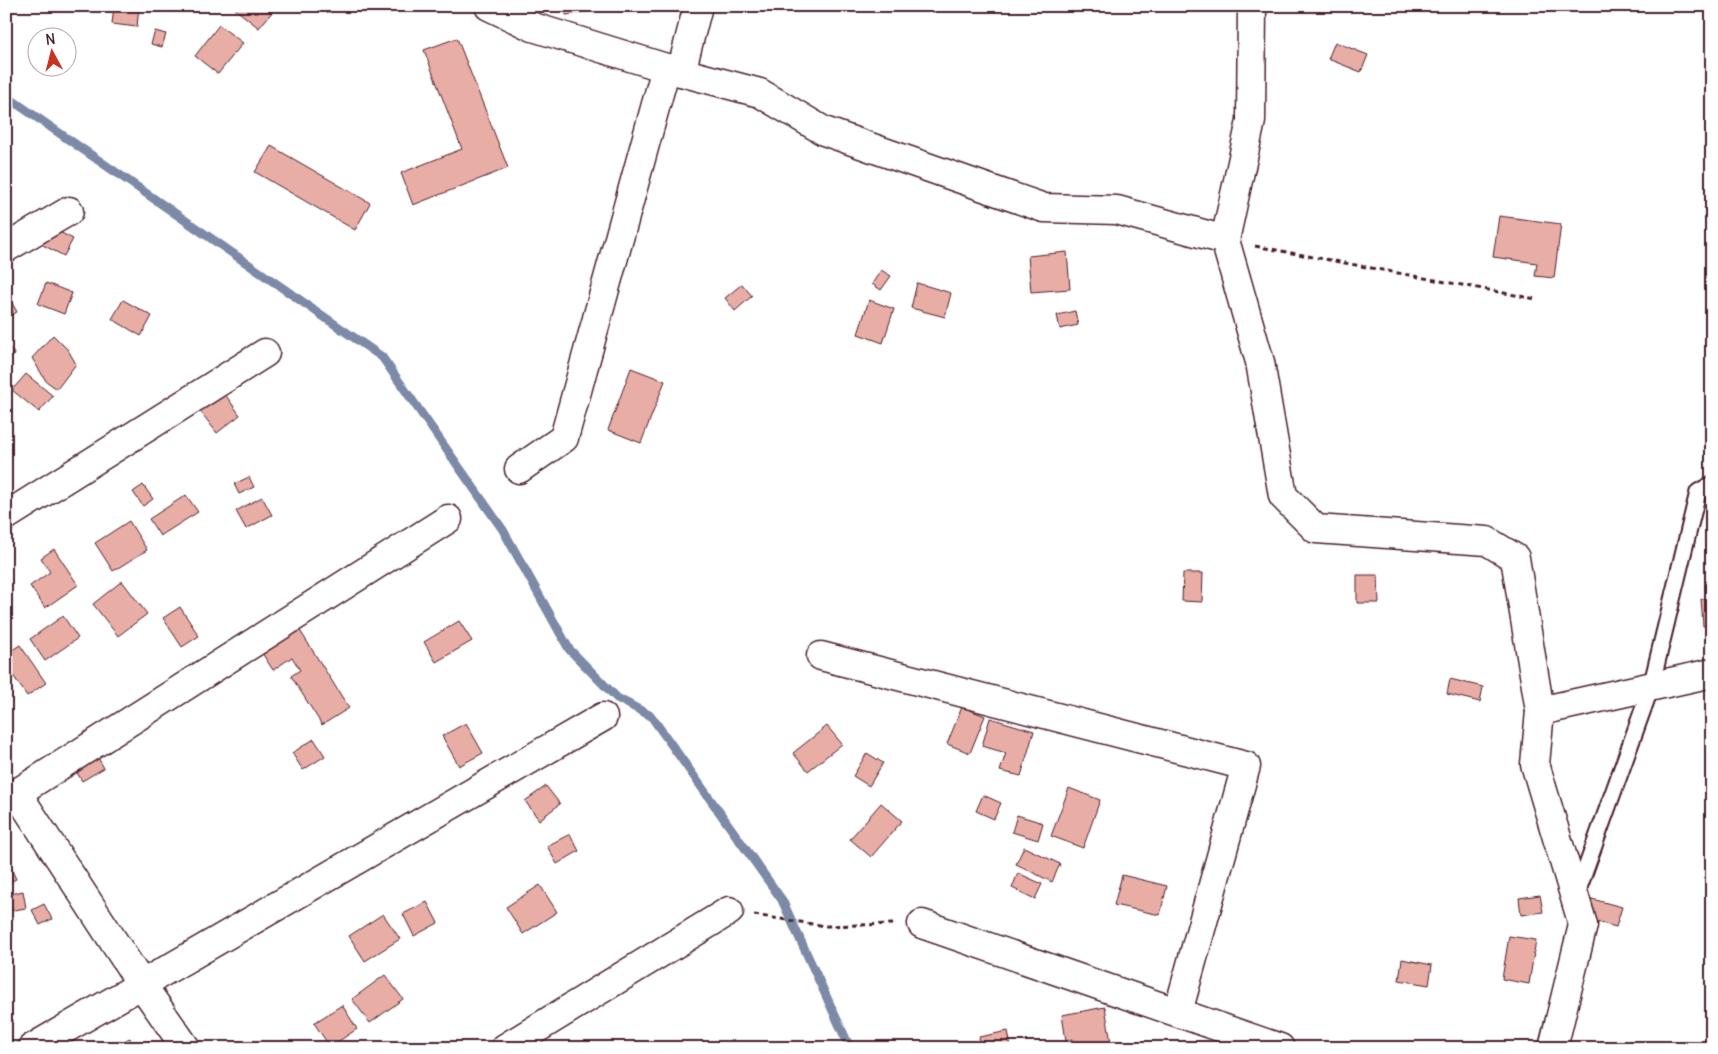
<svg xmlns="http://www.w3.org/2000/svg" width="1718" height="1054" font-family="Delius,sans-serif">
<rect width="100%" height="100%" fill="#fff"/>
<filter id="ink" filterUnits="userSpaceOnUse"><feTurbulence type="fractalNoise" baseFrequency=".02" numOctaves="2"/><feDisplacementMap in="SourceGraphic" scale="10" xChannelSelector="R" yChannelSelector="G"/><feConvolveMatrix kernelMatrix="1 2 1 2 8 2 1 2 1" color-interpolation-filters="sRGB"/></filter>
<g filter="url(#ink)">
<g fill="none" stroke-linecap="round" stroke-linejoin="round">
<!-- stream -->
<path stroke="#7c8aa8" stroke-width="9" d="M6,96L382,357L503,530L569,649L617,698L651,716L782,900L850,1048"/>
</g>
<!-- building -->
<g fill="#e8aea6" stroke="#4a1f2b">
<path d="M114,6H139L137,27L112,24Z"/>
<path d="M237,6H267L273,11L259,28L235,9Z"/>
<path d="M565,6H592L593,11L566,15Z"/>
<path d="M219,25L243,43L218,74L195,56Z"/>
<path d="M155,31L166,34L162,47L151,44Z"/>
<path d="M457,38L508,168L413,205L401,173L462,149L424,50Z"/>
<path d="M1335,42L1368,55L1361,72L1328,59Z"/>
<path d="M271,146L370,203L355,230L255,172Z"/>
<path d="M1499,216L1561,224L1554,278L1535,276L1537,263L1493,257Z"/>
<path d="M48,226L73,239L64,256L39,243Z"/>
<path d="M1067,252L1070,289L1031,292L1028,256Z"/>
<path d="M881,270L891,276L881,290L872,284Z"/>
<path d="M46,283L72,293L64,314L38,304Z"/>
<path d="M917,283L951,293L945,317L911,308Z"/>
<path d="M742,284L752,296L735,311L725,298Z"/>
<path d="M123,300L152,316L141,336L112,319Z"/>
<path d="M869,300L894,309L883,343L858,334Z"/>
<path d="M11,301L17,312L6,318V303Z"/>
<path d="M1075,311L1078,325L1060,329L1057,315Z"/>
<path d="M53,335L68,350L76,364L57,389L46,381L32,358Z"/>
<path d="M6,343L15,355L6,360Z"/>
<path d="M631,368L665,381L641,443L608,430Z"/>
<path d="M26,374L53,396L39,412L12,390Z"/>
<path d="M224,393L240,415L217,433L200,411Z"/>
<path d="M249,477L254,487L239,494L234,484Z"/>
<path d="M143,485L153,499L143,506L133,492Z"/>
<path d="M186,495L198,512L160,536L149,519Z"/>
<path d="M262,497L272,515L246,529L236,511Z"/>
<path d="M129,521L147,550L113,571L95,543Z"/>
<path d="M54,549L78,585L45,608L30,586L50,572L41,558Z"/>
<path d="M1183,573H1203L1202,602L1182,601Z"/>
<path d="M1357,575H1378L1379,603H1357Z"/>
<path d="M122,581L147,614L118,636L93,604Z"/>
<path d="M1712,598V625L1703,626L1701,599Z"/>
<path d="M180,607L199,636L182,647L163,618Z"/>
<path d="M63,616L78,638L45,661L30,639Z"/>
<path d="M459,621L472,641L436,662L424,642Z"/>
<path d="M299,629L349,708L322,725L291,676L300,670L292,657L273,670L262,653Z"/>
<path d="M20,645L46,683L27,696L6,665V654Z"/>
<path d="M1450,679L1483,687L1480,702L1447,694Z"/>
<path d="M962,707L985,716L970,753L947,744Z"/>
<path d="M990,718L1034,731L1021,776L1000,771L1006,753L982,746Z"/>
<path d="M466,723L483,753L459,766L442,736Z"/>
<path d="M827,726L842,744L808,771L793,753Z"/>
<path d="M314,739L325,756L303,770L292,753Z"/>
<path d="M94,751L104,768L82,781L72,764Z"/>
<path d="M867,753L883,763L869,786L853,776Z"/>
<path d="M546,786L560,804L539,820L525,801Z"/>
<path d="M1069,788L1100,800L1083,848L1051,836Z"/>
<path d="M983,795L1001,803L994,819L976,811Z"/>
<path d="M881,803L902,821L871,857L850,839Z"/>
<path d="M1017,815L1043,823L1038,840L1012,832Z"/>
<path d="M570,834L579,851L557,864L547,846Z"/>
<path d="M1024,847L1060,864L1052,882L1016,864Z"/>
<path d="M6,858L16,879L6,884Z"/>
<path d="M1018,873L1042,884L1035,899L1012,888Z"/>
<path d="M1122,875L1167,886L1160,915L1114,905Z"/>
<path d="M540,885L557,912L523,934L506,907Z"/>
<path d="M23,891L26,908L8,911L6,895Z"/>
<path d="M1540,895L1543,912L1521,915L1519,898Z"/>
<path d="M1592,899L1622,907L1616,927L1586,919Z"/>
<path d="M427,902L438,923L414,936L403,914Z"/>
<path d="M44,904L52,919L40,925L32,910Z"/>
<path d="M383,914L400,939L365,961L349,936Z"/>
<path d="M1509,936L1536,940L1529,984L1502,979Z"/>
<path d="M1402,959L1432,965L1429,985L1399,980Z"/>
<path d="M385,975L403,999L370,1023L352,999Z"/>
<path d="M342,1005L357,1029L330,1047L314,1023Z"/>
<path d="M1105,1007L1112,1048H1075L1073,1039L1066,1041L1062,1015Z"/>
<path d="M1008,1031L1011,1048H981L979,1037Z"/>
<path d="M130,1038L134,1048H108Z"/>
</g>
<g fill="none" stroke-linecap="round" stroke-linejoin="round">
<defs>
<path id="lane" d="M1576,896L1651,687L1698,492L1712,484"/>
<g id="street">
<path d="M489,6L533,27L666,68L760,93L824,131L1044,208L1117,210L1225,240L1260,362L1283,496L1316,529L1487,541L1515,558L1540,711L1535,764L1583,925L1553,1048"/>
<path d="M681,72L698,6"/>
<path d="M1225,240L1251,121L1252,6"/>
<path d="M6,248L69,211"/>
<path d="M519,469L564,438L666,68"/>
<path d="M6,516L265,353"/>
<path d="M821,656L1246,766L1178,1012"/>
<path d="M1540,711L1712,673"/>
<path d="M17,793L142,985L186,1048"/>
<path d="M6,800L448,519"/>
<path d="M922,924L1280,1048"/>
<path d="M32,1048L603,717"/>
<path d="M505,1048L729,911"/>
</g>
</defs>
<!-- lane casing -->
<use href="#lane" stroke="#4a1f2b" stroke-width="19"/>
<!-- street casing -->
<use href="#street" stroke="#4a1f2b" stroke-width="31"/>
<!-- path -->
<g stroke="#4a1f2b" stroke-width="3" stroke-dasharray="5 4" stroke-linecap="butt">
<path d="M1255,246L1536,299"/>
<path d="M754,915L826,926L895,924"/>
</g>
<!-- lane -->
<use href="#lane" stroke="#fff" stroke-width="15"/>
<!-- street -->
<use href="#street" stroke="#fff" stroke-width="28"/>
</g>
</g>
<!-- margin -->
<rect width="1718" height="1054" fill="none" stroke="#fff" stroke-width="25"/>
<rect x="12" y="12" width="1693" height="1029" fill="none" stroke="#4a1f2b" stroke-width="2" filter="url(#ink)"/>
<!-- north arrow -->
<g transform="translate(52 52) rotate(353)"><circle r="24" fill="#ffffff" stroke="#b7a5aa"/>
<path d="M0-4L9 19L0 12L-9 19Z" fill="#c8321e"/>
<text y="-8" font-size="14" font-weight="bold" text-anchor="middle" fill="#4a1f2b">N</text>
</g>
</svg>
